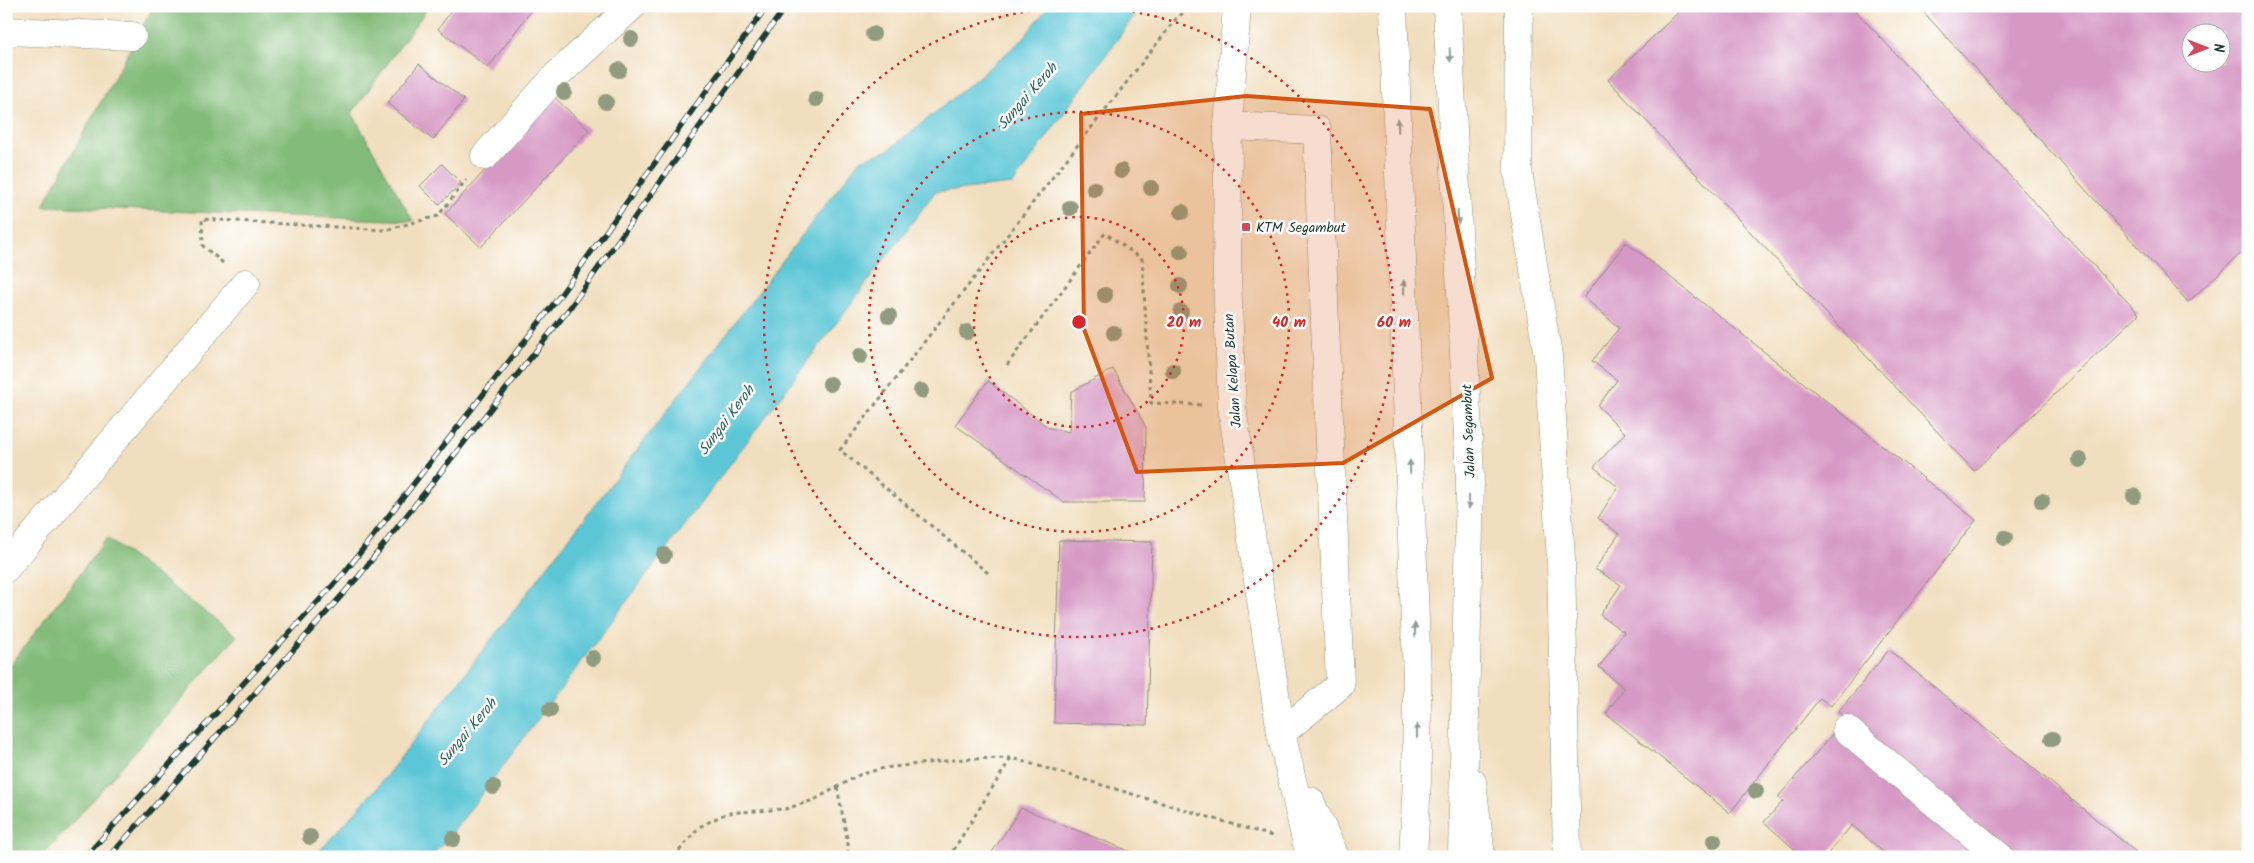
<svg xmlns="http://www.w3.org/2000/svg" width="2254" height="863" font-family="Kalam,sans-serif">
<rect width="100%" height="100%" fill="#fff"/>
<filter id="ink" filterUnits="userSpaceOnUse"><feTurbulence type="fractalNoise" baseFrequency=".02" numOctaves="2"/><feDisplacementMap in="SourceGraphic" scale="10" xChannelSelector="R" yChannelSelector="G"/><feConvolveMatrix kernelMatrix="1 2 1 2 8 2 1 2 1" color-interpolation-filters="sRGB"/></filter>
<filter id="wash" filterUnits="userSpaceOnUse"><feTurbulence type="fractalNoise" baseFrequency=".0096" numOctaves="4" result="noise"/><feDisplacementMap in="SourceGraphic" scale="20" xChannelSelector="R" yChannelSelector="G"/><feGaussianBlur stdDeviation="1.12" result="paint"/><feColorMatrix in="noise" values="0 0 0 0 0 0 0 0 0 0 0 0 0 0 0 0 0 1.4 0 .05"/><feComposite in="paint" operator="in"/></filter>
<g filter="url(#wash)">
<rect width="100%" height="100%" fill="#f1debe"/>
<!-- forest -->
<g fill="#83bc7a" stroke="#517c57">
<path d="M154,6H429L352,113L413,221L43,206Z"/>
<path d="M107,538L237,636L42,857H6V671Z"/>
</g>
<!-- water -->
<path fill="#5bc6d6" stroke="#3d8285" d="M1049,6H1138L1134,16L1013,184L935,192L447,840L430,857H314L377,788L860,160L887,151L951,100L1022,40Z"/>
<g id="blocks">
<!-- building -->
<g fill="#d698c4" fill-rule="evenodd">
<path d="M455,6H533L534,7L488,68L438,29Z"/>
<path d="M1685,6H1851L2139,314L1974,471L1608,80Z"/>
<path d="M1918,6H2248V247L2188,302ZM2192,32H2222V62H2192Z"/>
<path d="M419,64L464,100L433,140L387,103Z"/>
<path d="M553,96L589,130L481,247L445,214Z"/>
<path d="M442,164L461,183L439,205L420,186Z"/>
<path d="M1626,242L1976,520L1831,706L1820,698L1730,813L1606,714L1624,688L1599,667L1624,632L1600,615L1621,585L1595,569L1619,534L1598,518L1618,487L1594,467L1625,433L1598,406L1617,380L1592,361L1619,328L1584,297Z"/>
<path d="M1113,369L1146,427L1145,502H1064L955,425L988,381L1049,428L1069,432L1071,392Z"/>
<path d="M1059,540L1152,542L1147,725L1054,723Z"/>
<path d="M1889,650L2142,857H2015L1838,712Z"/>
<path d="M1837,729L1984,857H1889L1852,825L1825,857H1803L1764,822L1783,801L1778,797Z"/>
<path d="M1021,808L1144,857H989Z"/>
</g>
</g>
</g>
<g filter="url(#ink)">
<use href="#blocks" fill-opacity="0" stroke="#888e79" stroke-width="1"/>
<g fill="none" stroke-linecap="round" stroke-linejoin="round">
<defs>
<g id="minor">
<path d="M1519,6L1518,171L1548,356L1561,560L1567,857"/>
<path d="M6,31L132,36"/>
<path d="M1228,126L1317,130L1340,685L1281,733"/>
<path d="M485,156L556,76L632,6"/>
<path d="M6,568L246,283"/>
<path d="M1846,729L2000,857"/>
<path d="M1472,782L1481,857"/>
</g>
<g id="major">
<path d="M1237,6L1228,126L1227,276L1232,407L1281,733L1310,857"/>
<path d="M1393,6L1417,678V780L1413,857"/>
<path d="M1447,6L1470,477L1462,857"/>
<path d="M1310,801L1335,857"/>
</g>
</defs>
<!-- minor casing -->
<use href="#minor" stroke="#888e79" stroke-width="29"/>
<!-- major casing -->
<use href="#major" stroke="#888e79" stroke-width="29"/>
<!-- path -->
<g stroke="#888e79" stroke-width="3" stroke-dasharray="4 4" stroke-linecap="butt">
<path d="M223,263L203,246L202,219L385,230L438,216L466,180"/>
<path d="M1007,365L1105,233L1142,259L1151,403L1201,405"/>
<path d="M988,573L840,450L1176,19L1191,6"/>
<path d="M837,787L848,843V857"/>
<path d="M674,857L699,827L727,813L785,809L814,800L859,775L884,768L963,759L1012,758L1272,836"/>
<path d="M949,857L1011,758"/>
</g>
<!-- minor -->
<use href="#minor" stroke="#fff" stroke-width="28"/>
<!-- major -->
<use href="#major" stroke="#fff" stroke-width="28"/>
<defs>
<g id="rail">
<path d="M85,857L345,572L559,297L767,6"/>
<path d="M109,857L359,576L569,309L786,6"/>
</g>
</defs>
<!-- rail casing -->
<use href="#rail" stroke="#1f3d34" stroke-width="5.5"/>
<!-- rail -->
<use href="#rail" stroke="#fff" stroke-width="4" stroke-dasharray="11" stroke-linecap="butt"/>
</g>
<!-- trees -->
<g fill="#909b7f">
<circle cx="873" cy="34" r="8"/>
<circle cx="631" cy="39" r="8"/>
<circle cx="619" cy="70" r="8"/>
<circle cx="564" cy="92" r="8"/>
<circle cx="816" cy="99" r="8"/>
<circle cx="606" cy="102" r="8"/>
<circle cx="1121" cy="171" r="8"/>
<circle cx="1151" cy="188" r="8"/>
<circle cx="1094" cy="189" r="8"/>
<circle cx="1070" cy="208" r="8"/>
<circle cx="1182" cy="212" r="8"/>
<circle cx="1181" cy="252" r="8"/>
<circle cx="1180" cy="286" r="8"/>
<circle cx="1105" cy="295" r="8"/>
<circle cx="1181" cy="312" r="8"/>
<circle cx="889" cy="316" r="8"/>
<circle cx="967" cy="332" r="8"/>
<circle cx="1114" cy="333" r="8"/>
<circle cx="860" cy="356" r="8"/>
<circle cx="1173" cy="371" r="8"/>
<circle cx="830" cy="384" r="8"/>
<circle cx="921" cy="391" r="8"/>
<circle cx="2080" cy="460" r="8"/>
<circle cx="2134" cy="496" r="8"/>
<circle cx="2042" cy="501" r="8"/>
<circle cx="2005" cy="538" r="8"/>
<circle cx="664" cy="555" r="8"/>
<circle cx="593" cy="658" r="8"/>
<circle cx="550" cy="710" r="8"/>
<circle cx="2052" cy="739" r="8"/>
<circle cx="493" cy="787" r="8"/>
<circle cx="1756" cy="791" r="8"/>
<circle cx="310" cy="837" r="8"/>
<circle cx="453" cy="839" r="8"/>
<circle cx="1714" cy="841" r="8"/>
</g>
<!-- one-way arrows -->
<defs><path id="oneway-solid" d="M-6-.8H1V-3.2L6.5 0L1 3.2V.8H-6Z" transform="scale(1.25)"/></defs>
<g fill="#8f9e9a">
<use href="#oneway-solid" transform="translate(1450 55) rotate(87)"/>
<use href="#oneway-solid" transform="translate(1398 125) rotate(-92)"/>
<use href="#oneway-solid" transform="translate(1458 217) rotate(87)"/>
<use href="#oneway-solid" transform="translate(1404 287) rotate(-92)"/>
<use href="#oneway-solid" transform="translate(1410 467) rotate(-92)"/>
<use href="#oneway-solid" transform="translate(1469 502) rotate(91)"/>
<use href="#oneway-solid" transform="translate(1415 630) rotate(-92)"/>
<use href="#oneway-solid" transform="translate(1417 731) rotate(-90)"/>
</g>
</g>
<!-- marked area -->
<path fill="#d45610" fill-opacity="0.2" stroke="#d45610" stroke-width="4" stroke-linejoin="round" d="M1246,96L1430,109L1492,378L1343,463L1137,472L1084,329L1081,114Z"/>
<!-- distance rings -->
<g fill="none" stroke="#d62828" stroke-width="2.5" stroke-dasharray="2.5 5">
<circle cx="1079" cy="322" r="105"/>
<circle cx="1079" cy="322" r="210"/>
<circle cx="1079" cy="322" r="315"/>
</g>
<!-- markers -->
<rect fill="#d1495b" stroke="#fff" stroke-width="2" x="1241" y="222" width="10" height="10" rx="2.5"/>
<g text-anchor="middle" stroke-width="5" stroke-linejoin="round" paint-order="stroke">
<!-- poi labels -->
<g font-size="14" fill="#1f3d34" stroke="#fff" text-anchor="start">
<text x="1256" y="232">KTM Segambut</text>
</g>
<!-- street labels -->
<g font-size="14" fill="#1f3d34" stroke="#fff">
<text transform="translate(1232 371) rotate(-94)" y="5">Jalan Kelapa Butan</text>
<text transform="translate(1468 431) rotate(-92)" y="5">Jalan Segambut</text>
</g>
<!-- water labels -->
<g font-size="15" font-style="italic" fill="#316665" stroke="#fff">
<text transform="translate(1027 96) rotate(-49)" y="5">Sungai Keroh</text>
<text transform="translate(726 420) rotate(-53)" y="5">Sungai Keroh</text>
<text transform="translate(467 732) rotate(-50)" y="5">Sungai Keroh</text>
</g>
</g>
<circle cx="1079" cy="322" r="8" fill="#d62828" stroke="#fff" stroke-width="2.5"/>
<g font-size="15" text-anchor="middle" font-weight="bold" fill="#d62828" stroke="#fff" stroke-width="5" stroke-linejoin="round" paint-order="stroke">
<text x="1184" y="327">20 m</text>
<text x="1289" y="327">40 m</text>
<text x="1394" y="327">60 m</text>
</g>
<!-- margin -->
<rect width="2254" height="863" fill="none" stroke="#fff" stroke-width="25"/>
<!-- north arrow -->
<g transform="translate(2206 48) rotate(90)"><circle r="24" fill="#ffffff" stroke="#a5b1ae"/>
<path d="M0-4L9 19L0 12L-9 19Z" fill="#d1495b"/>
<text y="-8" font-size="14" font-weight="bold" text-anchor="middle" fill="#1f3d34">N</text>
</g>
</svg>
